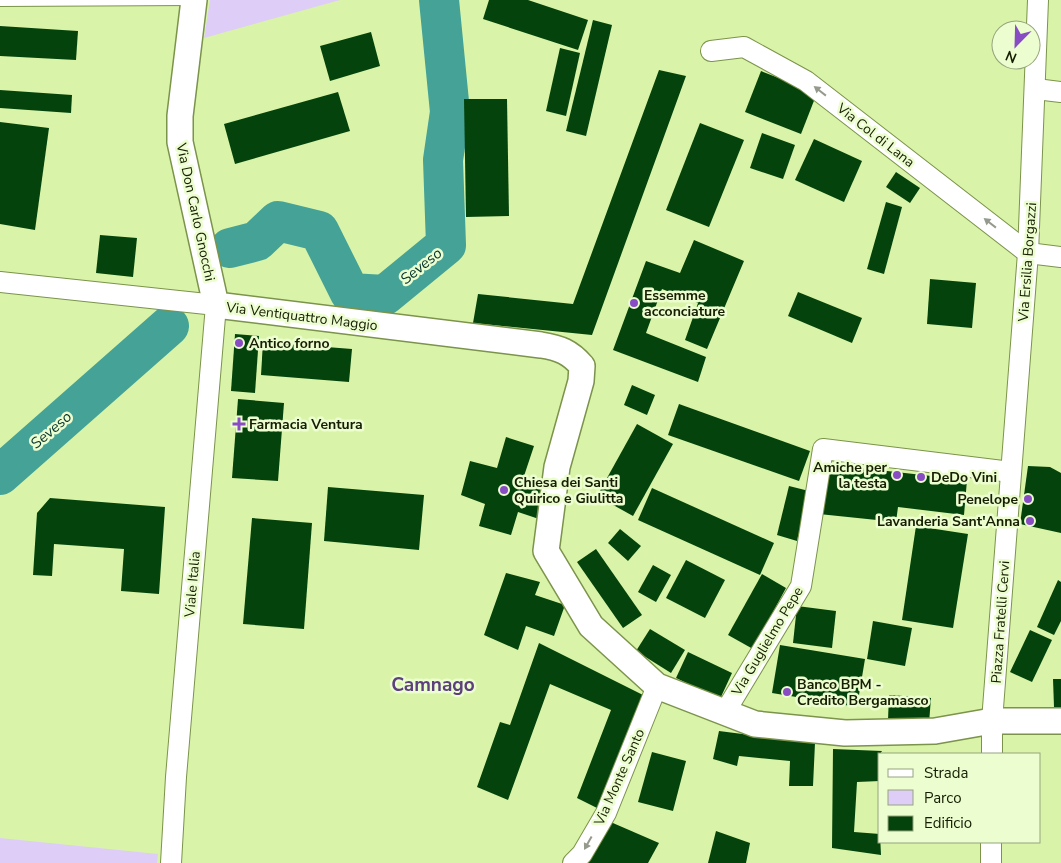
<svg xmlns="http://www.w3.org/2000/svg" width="1061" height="863" font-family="'Nunito Sans',sans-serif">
<rect width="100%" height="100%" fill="#d9f4a8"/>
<!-- green -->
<g fill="#decdf7">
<path d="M210,0H340L204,38Z"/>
<path d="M0,838L158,854L157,863H0Z"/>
</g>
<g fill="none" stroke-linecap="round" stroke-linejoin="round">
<!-- river -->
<g stroke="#45a297" stroke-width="40">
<path d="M230,248L257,241L278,221L319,231L350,293L385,295L446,245L443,160L450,112L439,0"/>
<path d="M0,475L169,326"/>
</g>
</g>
<!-- building -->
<g fill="#04430c">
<path d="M489,0H528L588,20L578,50L483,19Z"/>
<path d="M593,20L612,25L586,136L566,131Z"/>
<path d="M0,26L78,31L76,60L0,56Z"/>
<path d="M371,32L380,66L330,81L320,46Z"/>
<path d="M560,48L580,53L566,116L546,111Z"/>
<path d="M659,70L686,76L592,335L473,323L478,294L573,304Z"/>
<path d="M761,71L817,93L801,134L745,112Z"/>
<path d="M0,90L72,95L71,113L0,108Z"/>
<path d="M338,92L350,131L235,164L224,124Z"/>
<path d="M464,99H507L509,216L466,217Z"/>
<path d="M0,122L49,128L35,230L0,224Z"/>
<path d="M700,123L744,140L709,227L666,210Z"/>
<path d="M762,133L795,145L783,179L750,168Z"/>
<path d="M814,139L862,161L844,202L795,180Z"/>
<path d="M896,172L920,188L910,203L886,187Z"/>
<path d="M886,202L902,207L884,274L867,269Z"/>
<path d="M100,235L137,238L133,277L96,273Z"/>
<path d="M694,240L744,261L707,349L685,340L698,303L662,289L646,333L706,357L698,382L613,350L646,261L680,273Z"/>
<path d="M930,279L976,283L972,328L927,324Z"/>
<path d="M798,292L862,318L852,343L788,316Z"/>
<path d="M235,334L259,336L255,393L231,391Z"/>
<path d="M263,342L352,349L349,382L261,375Z"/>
<path d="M632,385L655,395L647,415L624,405Z"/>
<path d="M238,399L284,403L278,481L232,478Z"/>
<path d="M679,404L810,451L799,481L668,435Z"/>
<path d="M637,424L673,444L633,516L597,496Z"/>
<path d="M506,437L534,446L523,479L548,485L539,519L518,512L511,535L479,526L485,504L461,495L470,461L497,468Z"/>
<path d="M825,464L967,480L964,515L898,507L896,522L819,514Z"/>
<path d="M1028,466L1050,467L1061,473V533L1020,524Z"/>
<path d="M789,486L809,491L797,541L777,535Z"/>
<path d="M328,487L424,495L419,550L324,541Z"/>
<path d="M652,488L774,543L760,575L638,520Z"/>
<path d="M50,498L165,507L159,594L121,591L124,549L54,544L52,576L33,575L37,513Z"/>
<path d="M252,518L312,523L304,629L243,624Z"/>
<path d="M916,526L968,534L953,628L902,620Z"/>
<path d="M620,529L641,546L628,561L608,543Z"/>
<path d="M596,549L642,615L623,628L577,562Z"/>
<path d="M686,560L725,580L705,618L666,598Z"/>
<path d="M653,565L671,575L656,602L638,592Z"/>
<path d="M506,573L540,582L535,595L565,605L554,636L526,626L518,650L484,635Z"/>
<path d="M762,574L786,588L753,649L728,635Z"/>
<path d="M1058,580L1061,582V621L1054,635L1037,627Z"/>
<path d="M797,606L836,611L832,648L793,643Z"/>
<path d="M873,621L912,628L905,666L867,659Z"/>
<path d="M650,629L685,650L671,673L636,651Z"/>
<path d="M1030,630L1052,640L1032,682L1010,672Z"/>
<path d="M539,643L645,696L603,811L577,798L611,710L550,684L508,800L477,787L500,722L510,725Z"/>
<path d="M780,645L865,659L857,707L772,693Z"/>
<path d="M688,652L732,673L720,699L676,678Z"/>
<path d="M1053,679H1061V707H1054Z"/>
<path d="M889,695L931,698L929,723L888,720Z"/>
<path d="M719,731L815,743L813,786H789L790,761L739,756L737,766L713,759Z"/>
<path d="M833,749L882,751L880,754V781L857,782L854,832L880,834L881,855L832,848Z"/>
<path d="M652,752L686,761L673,811L638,802Z"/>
<path d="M606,820L659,843L648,863H585Z"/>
<path d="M716,831L750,843L746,863H708Z"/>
</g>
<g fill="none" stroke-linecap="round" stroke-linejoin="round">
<defs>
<path id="service" d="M0,1L194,0"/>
<g id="minor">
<path d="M711,51L744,47L806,81L1028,253"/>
<path d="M1036,89L1061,92"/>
<path d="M1028,253L1061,257"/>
<path d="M0,282L216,305L176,777L171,863"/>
<path d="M725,712L801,586L823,449L1011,472"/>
<path d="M992,754V721L1028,253L1038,0"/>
<path d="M573,863L582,854L606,813L657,686"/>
<path d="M991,863V842"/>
</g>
<path id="tertiary" d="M194,0L180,116V142L216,305L541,345C560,348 570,352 582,366L581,381L557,467L546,551L591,626L657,686L755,724L845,733L935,731L992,721H1061"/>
</defs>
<!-- service casing -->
<use href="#service" stroke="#7b934b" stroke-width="12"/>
<!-- minor casing -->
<use href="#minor" stroke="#7b934b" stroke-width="22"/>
<!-- tertiary casing -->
<use href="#tertiary" stroke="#7b934b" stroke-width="28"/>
<!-- service -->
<use href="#service" stroke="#fff" stroke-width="10"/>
<!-- minor -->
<use href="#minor" stroke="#fff" stroke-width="20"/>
<!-- tertiary -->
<use href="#tertiary" stroke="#fff" stroke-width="25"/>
</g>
<!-- one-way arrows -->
<defs><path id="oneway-solid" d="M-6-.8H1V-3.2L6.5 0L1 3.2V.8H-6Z" transform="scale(1.25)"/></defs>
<g fill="#969a8d">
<use href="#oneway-solid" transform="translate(820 91) rotate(-142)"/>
<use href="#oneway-solid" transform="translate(990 223) rotate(-142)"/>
<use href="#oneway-solid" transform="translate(588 843) rotate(119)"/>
</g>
<!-- markers -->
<g fill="#884dc3" stroke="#ecfdd0" stroke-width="2">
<circle cx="634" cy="303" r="5"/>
<circle cx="239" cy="343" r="5"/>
<path d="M236.5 416.5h5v5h5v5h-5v5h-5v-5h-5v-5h5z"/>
<circle cx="897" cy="475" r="5"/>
<circle cx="921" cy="477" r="5"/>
<circle cx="504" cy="490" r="5"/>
<circle cx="1028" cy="499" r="5"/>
<circle cx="1030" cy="521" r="5"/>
<circle cx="787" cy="692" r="5"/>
</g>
<g text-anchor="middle" stroke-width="5" stroke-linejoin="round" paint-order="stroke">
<!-- street labels -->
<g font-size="14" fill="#161e02" stroke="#ecfdd0">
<text transform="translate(876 135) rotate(38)" y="5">Via Col di Lana</text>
<text transform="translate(196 212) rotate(78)" y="5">Via Don Carlo Gnocchi</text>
<text transform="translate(1027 262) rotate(-86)" y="5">Via Ersilia Borgazzi</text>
<text transform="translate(302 316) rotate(7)" y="5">Via Ventiquattro Maggio</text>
<text transform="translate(192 584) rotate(-85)" y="5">Viale Italia</text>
<text transform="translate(1000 622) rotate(-86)" y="5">Piazza Fratelli Cervi</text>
<text transform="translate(767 641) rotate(-59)" y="5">Via Guglielmo Pepe</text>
<text transform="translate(619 777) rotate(-66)" y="5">Via Monte Santo</text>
</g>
<!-- poi labels -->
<g font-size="14" font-weight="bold" fill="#161e02" stroke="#ecfdd0" text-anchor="start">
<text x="644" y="300">Essemme<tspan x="644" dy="16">acconciature</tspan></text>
<text x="249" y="348">Antico forno</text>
<text x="249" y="429">Farmacia Ventura</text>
<text x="887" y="472" text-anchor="end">Amiche per<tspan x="887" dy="16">la testa</tspan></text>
<text x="931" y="482">DeDo Vini</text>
<text x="514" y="487">Chiesa dei Santi<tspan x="514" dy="16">Quirico e Giulitta</tspan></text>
<text x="1018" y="504" text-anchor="end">Penelope</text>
<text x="1020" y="526" text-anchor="end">Lavanderia Sant'Anna</text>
<text x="797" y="689">Banco BPM -<tspan x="797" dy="16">Credito Bergamasco</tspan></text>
</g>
<!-- water labels -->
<g font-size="15" font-style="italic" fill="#03312d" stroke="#ecfdd0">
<text transform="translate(421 266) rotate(-39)" y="5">Seveso</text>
<text transform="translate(51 430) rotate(-41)" y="5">Seveso</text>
</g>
<!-- district labels -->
<g font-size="19" font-weight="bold" fill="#5c407c" stroke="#ecfdd0">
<text x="433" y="691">Camnago</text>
</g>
</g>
<!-- legend -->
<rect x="878" y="753" width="162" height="90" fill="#ecfdd0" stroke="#96a47e"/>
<rect x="888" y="769" width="25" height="8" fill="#ffffff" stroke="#96a47e"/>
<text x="924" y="778" font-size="15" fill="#161e02">Strada</text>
<rect x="888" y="790" width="25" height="15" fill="#decdf7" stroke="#96a47e"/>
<text x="924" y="803" font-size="15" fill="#161e02">Parco</text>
<rect x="888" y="816" width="25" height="15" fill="#04430c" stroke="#96a47e"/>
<text x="924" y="828" font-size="15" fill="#161e02">Edificio</text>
<!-- north arrow -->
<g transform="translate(1016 45) rotate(203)"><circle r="24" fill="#ecfdd0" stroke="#96a47e"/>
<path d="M0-4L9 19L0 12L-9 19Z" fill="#884dc3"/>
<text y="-8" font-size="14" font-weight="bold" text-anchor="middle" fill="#161e02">N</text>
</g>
</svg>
